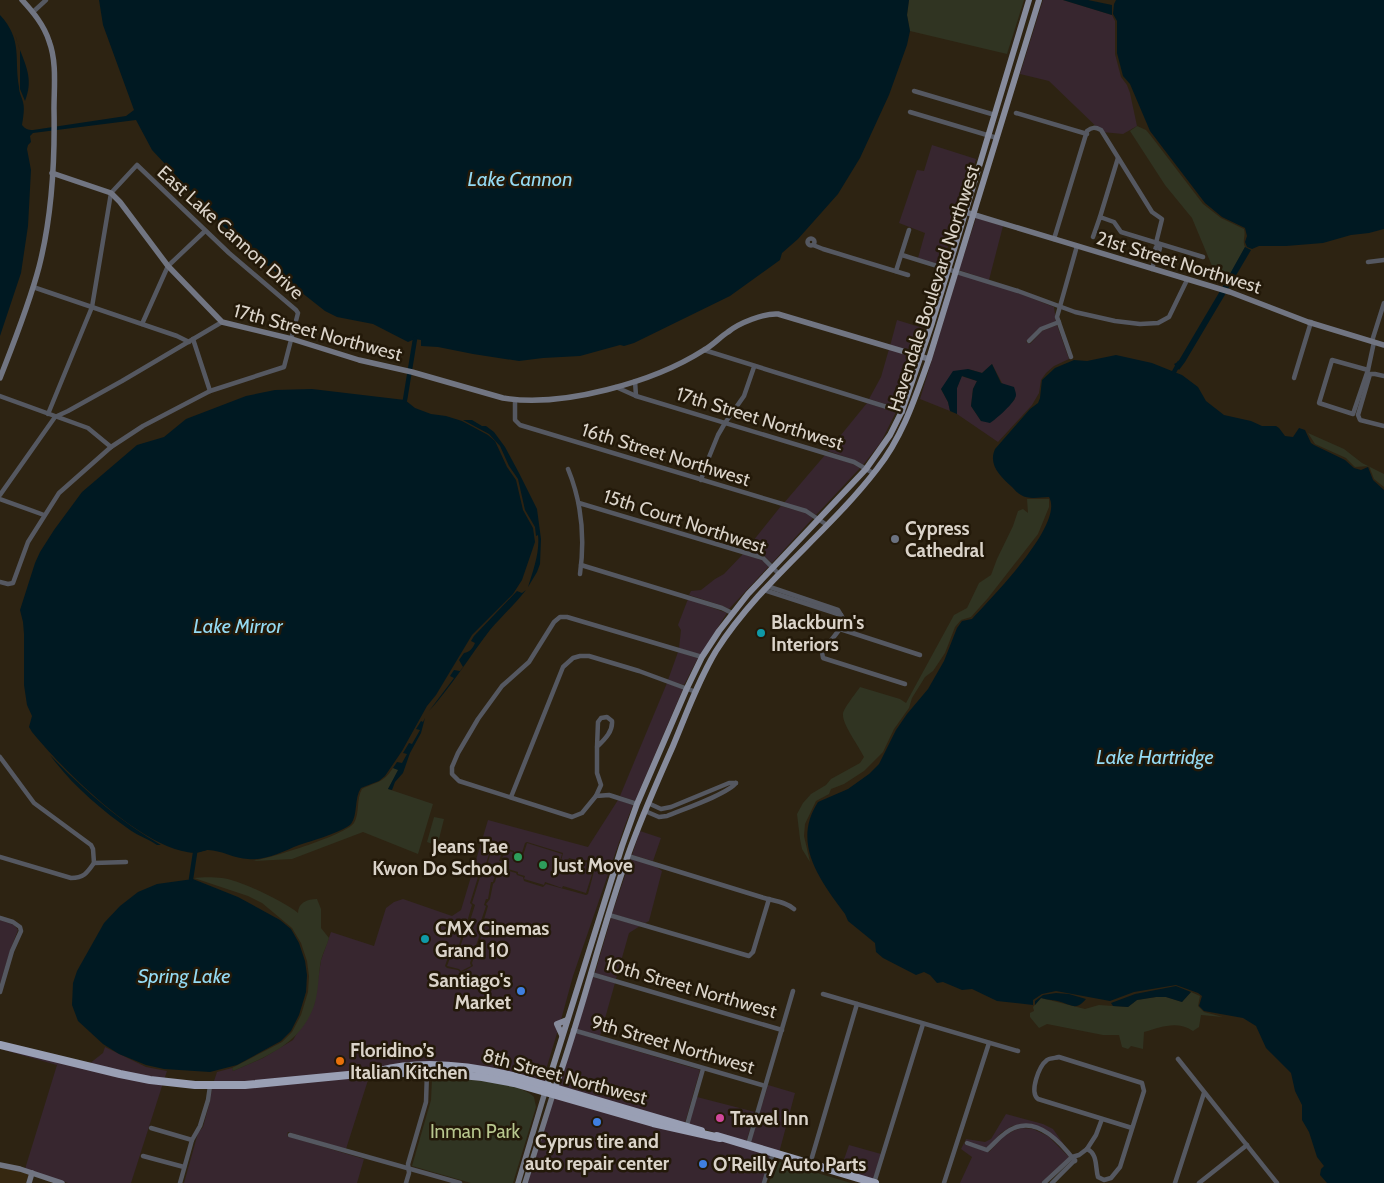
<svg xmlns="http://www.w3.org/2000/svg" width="1384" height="1183" font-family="Cabin,sans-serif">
<rect width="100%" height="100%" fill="#2d2312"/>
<!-- commercial -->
<g fill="#37262f" fill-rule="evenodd">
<path d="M1043,0H1063L1112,15L1115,21V54L1121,77L1127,85L1130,93L1137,126L1123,134L1102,132L1049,81L1020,74Z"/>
<path d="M932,145L976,159L942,265L918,258L925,233L899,223L917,170L924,171Z"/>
<path d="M976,218L1003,226L989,280L959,270Z"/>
<path d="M958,274L1021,294L1054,307L1056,321L1037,330L1026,342L1030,344L1042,331L1057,325L1069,359L1054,366L1046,373L1041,380L1039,393L1032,405L998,442L957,414V388L961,376L977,381L973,389L971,406L981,421L1008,406L1015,399L1002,383L992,364L982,373L968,369L941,389L948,402L950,411L920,399Z"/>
<path d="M897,320L923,328L916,353L890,346Z"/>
<path d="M889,349L914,357L897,408L869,399L881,377Z"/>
<path d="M867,403L896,412L881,442L863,465L854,460L828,451Z"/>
<path d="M825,455L853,464L860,468L816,515L807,510L784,503Z"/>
<path d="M781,506L806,513L813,518L772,563L764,556L745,551Z"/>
<path d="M743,554L762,560L769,566L729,609L723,606L689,595L691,591L701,590L715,579L724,574Z"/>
<path d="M688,599L727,613L700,655L679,648L681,630L678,625Z"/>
<path d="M678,652L698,658L684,685L668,680Z"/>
<path d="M667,683L683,689L635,801L620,796Z"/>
<path d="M618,800L633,805L625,825L573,976L561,1020L554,1023L558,1030L545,1073L548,1074L545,1083L497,1070L390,1066L369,1071L309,1078L213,1084L217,1072L232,1068L233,1071L263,1058L293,1040L314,1005L321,960L331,932L374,946L386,908L394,902L403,899L452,916L461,910L488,820L588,847ZM527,842L563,853L559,869L564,871L569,858L583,862L586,860L596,864L588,894L586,895L546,884L543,887L524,881L523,877L517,875L516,873L499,868L495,882L493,884L490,899L486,904L488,906L482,926L484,928L472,963L473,966L461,973L458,970L447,968L445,966L449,954L456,955L462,935L461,933L464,923L467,922L472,905L470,903L479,874L483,873L490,851L492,850L502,853L508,849L514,851V854L521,856L525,843Z"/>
<path d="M640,831L661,838L653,861L632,855Z"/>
<path d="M527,843L562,854L557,871L566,873L570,860L583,864L581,875L585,862L595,865L586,893L563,886L562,888L545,882L544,885L524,879L525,876L518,874V872L498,866L493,882H491L488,899H486L484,905L486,906L479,927L482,928L470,963L471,966L461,971L459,969L447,966L451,955L457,957L464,935L462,934L466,923L469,924L475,905L472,903L481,874L484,875L491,852L501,855L499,861H501L504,854H507L508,851L513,852L512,856L522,859Z"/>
<path d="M631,858L655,866L662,871L649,921L645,923L612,914Z"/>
<path d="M611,918L640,926L629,933L616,979L595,973Z"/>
<path d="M0,920L14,925L18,930L10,951L0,984Z"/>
<path d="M593,977L615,983L600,1036L577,1029Z"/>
<path d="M576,1033L700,1070L685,1123L558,1086Z"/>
<path d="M105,1047L146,1067L167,1071L164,1080L89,1064L103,1053Z"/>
<path d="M0,1049L163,1083L131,1183H68L25,1169L57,1065Z"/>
<path d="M381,1076L369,1077L346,1149L288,1132L287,1136L364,1159L357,1183H184L198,1133L203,1127L210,1101L212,1088Z"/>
<path d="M768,1085L795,1093L779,1153L750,1144Z"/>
<path d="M554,1097L686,1134L720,1140L771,1154L762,1183H527Z"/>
<path d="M697,1097L755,1112L746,1143L689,1124Z"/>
<path d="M1006,1114L1043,1124L1053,1129L1070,1153L1045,1129L1022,1124L1012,1126L1001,1133L987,1148L965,1141L964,1144L989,1152L1004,1136L1015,1130L1022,1128L1033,1129L1048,1136L1069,1157L1041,1183H960L972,1157L961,1149L966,1139L985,1142L991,1139Z"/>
<path d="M849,1145L881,1154L873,1180L840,1171Z"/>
</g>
<!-- built -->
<path fill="#362811" d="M0,1167L29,1174L26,1183H0Z"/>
<!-- green -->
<g fill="#303422">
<path d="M909,0H1024L1007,54L910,31L907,15Z"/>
<path d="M1137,126L1146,130L1151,136L1203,204L1221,218L1244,229C1246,236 1242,240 1245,247L1226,282L1212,266L1192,218L1165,185L1130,131Z"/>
<path d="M1308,433L1344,449L1362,463L1384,474V487L1374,479L1369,466L1355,467L1346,458L1315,444Z"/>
<path d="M1027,499H1049V507L1038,534L988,598L971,617L961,620L955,627L945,653L933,671L925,677L912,698L909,708L894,729L883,752L864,771L844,784L831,789L829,794L816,801L805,824L804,836L810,862L802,849L800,839L797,814L803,803L811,794L826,785L831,779L860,763L864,757C859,746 842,724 843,714C843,709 856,693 860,687L900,699L906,703L954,615L967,608L979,583L991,575L997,559L1013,526L1018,511L1023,509L1028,513Z"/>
<path d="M393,768L399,770L388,789L433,804L418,854L363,832L292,859L252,861C268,859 346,835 354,823C360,813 356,799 362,789C378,781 382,784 393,768Z"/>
<path d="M434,817L444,819L438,843L435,845L427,842Z"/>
<path d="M194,878C202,877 214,877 222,878C240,880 285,902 298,913C298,903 307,899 317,899L321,909V928L329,938C327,945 323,953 321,960C318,975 319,991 314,1006C300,1044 268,1056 233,1071L232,1068L282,1042L292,1032L301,1015L308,992L309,976L307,961L301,943L292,928L262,903L248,896Z"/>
<path d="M1191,992L1200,996L1198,1006L1204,1012L1223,1017L1201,1015L1199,1027L1193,1031C1177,1020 1161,1027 1144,1032L1143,1049L1131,1046L1128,1049L1122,1047L1119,1035H1103L1047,1024L1039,1028L1030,1017V1013L1034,1011L1033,1007L1041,998L1085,1009L1099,1005L1128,1007L1137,1000L1156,997H1166L1182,1002Z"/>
<path d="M432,1079C453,1078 520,1081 534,1097L536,1107L513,1183H471L412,1166L431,1100Z"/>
<path d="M777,1161L851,1183H769Z"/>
</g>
<!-- water -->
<g fill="#001922">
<path d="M99,0H909L907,15L910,31L907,45L889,95L860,158L838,194L798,239L782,253L780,260L730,296L634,343L624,346L620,345L580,356L543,358L519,361L473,354L438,347L421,346V340L415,339L408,342L373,324L337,317L325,311L254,255L234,234L224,227L152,150L136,120L33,133L30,136L31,142L28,145L27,149L31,170L28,226L21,273L0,336V15C23,40 14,58 19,87C19,93 22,97 23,102C25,109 23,118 22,125C25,129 28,130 33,130L126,116L134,110L103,25Z"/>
<path d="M1063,0H1088L1112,5V15Z"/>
<path d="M1116,0H1384V229L1369,233L1351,235L1323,243L1286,246H1259L1252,249L1247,247L1245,242L1247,236L1245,228L1222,217L1205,203L1150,131L1130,84L1123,76L1117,53V21L1113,14L1114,4Z"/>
<path d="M15,35C17,40 18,45 20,50C27,68 33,81 25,101L20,89V50Z"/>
<path d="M1245,247L1251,250L1228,289L1222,288Z"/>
<path d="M1220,291L1226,293L1185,362L1179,370L1174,364L1178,362Z"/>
<path d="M1116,355L1152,363L1182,375L1198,387L1206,401L1224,415L1251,421L1262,426H1276L1279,428L1285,436L1293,437L1299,428L1305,430L1311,443L1314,445L1345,460L1354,468L1361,470L1368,467L1373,480L1384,490V1183H1327L1320,1175L1321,1169L1324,1166L1317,1157L1309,1132L1302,1120V1105L1295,1091L1291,1073L1266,1048L1256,1026L1243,1018L1204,1011L1199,1006L1202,996L1198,993L1176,985L1134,992L1110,1001L1056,991L1042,994L1033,1000V1005L997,1001L972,989L962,990L943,982L937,983L930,975L924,972L916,975L883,958L876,952L875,943L848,921L845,914C821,881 791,844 818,802L848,789L869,774L879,764L896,730L907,714L928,689L944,661L957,628L962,621L972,619C990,599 1065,524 1049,497C1040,497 1029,500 1021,495C1017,493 1014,489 1012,487C1000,476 988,465 995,449L1030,409L1038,403L1040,398L1042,380L1055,368L1074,360L1087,361Z"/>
<path d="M992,364L1001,383L1014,387C1015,390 1016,393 1016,395C1016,402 995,420 990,423L981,421L971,406L973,389L977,381L962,376L957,388V414L950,411L948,402L941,389L953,371L968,369L982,373Z"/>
<path d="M312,389L405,400L415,408L431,414L446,416L462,421L488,435L495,441L507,467L516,480L523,510L533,528L535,542L522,580L513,594L472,635L436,695L427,706L402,751L385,776L379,781L361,788C354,798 358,815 351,824C343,832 311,841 299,845C284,851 265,861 248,859C235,859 221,850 208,850C207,850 201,852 200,852C195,854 187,852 182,851C134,840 63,770 32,732L29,727L32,716L27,705L24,685V634L23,622L20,610L35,563L40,552L54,530L82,492L137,445L164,437L186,419L246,396L275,390Z"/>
<path d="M463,420H472L482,426H486L494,432L505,447L519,473L537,509L541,539L540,564L537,572L528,587C533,571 540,552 538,535L536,536L535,527L525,510L518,479L509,466L500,446L489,434Z"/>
<path d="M526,590C515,604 502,616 490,630C469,657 452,686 429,711L454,678L450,676L454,670L460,671L463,667L459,660L464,653C470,652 473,648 475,643L471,641L474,636L517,591L522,593Z"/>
<path d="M425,718L421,733L410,753L403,773L395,782L392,790L388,789L398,770L393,768L397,762L402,763L407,754L403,753L409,743L412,744L420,730L416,729L421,721L423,722Z"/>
<path d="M50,755C83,789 119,821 161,845H157C149,839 138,836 130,830C100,809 71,784 50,755Z"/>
<path d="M193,879L238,897L280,920L291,929L299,943L305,961L307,975L306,992L299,1015L291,1031L281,1041L237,1065L210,1072L164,1069L146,1065L119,1054L103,1044L78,1021L72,1005L73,983L77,971L104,923L120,906L138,892L157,884Z"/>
<path d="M1176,986L1191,992L1182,1002L1166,997H1156L1137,1000L1128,1007L1113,1006L1111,1003L1135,994Z"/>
<path d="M1056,993L1069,994L1086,999C1077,1010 1073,1006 1061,1002C1055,1000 1048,1000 1041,998L1035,1005V1001L1043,995Z"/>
</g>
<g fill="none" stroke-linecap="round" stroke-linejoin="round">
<!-- canal -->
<g stroke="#001922" stroke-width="4.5">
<path d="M1174,372L1179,363"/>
<path d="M405,400L415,339"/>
<path d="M191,879L195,853"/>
</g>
<!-- street -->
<g stroke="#555861" stroke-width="4.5">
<path d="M33,12L46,0"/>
<path d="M914,91L995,115"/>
<path d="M910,112L997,138"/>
<path d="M1016,113L1087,134"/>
<path d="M1100,217L1118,158"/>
<path d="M1093,237L1100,217L1114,222L1121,232L1203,257"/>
<circle cx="811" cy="242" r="3.5"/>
<path d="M1054,239L1087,131C1092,127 1095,127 1101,130L1152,212L1162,219L1156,243"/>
<path d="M813,245L823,249L908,275"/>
<path d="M902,255L1018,291L1075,312L1115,321L1140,324L1158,323L1169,317L1187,280"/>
<path d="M1154,262L1156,261L1160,248L1159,244"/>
<path d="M1368,262L1384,260"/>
<path d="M1152,269L1154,262L1152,260L1156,247L1159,245"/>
<path d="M896,271L909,230"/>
<path d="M33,287L177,336L189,342"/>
<path d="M142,324L168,266L205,231"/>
<path d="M193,339L210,391"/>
<path d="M1029,341L1041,329L1059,322"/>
<path d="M1372,341L1384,303"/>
<path d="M704,350L903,412"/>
<path d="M1071,357L1057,317L1077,246"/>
<path d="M1332,360L1368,370L1353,414L1319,403Z"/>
<path d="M1368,370L1374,342"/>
<path d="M1384,376L1375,374H1370L1358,415L1360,420L1384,426"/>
<path d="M1294,378L1311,322"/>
<path d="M635,381L636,396"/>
<path d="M616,387L636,396L854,462L873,473"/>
<path d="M0,396L88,428L111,447"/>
<path d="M515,400V420L520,425L806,511L827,525"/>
<path d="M568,469C582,503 585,538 580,574"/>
<path d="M701,480L707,462L718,435L725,423L744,396L754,367"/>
<path d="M0,495L55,417L68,411L122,381L222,322"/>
<path d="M0,499L44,515"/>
<path d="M579,503L763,558L779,574"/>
<path d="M581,565L722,608L732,613"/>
<path d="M0,582L8,584L13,583L28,542L59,493L111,447L143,426L210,391L284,367L298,313L296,310L229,253L137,165L111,193L92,307L48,414"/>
<path d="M767,586L838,610L844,620L843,625L822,652L823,658L905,684"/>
<path d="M764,590L841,615"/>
<path d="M840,629L920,655"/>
<path d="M0,757L34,803L91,845L93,849L94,863"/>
<path d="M596,796L601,785L597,773V747L598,722L601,718L607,717L612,721C613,732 604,740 597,747"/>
<path d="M511,797L563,667L573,658L580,656H589L639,671L696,692"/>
<path d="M648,803L661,809L671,807L729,783H736"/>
<path d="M637,804L609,795L596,796L582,813L572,817L459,781L452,774V767L458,753L478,719L502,686L529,662L554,622L560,617H567L702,657"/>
<path d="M645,811L659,817L667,816C681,810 728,794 736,783"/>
<path d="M628,856L761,897C773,901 785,901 794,909"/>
<path d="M0,857L71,878C84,878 87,873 94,863"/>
<path d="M94,863L126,862"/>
<path d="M609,915L749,956L753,952L769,899"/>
<path d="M0,918L13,922L20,927L21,931L12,951L0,992"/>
<path d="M591,974L782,1030"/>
<path d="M823,994L1018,1051"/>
<path d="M573,1030L765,1086"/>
<path d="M1178,1059L1277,1183"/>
<path d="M687,1125L703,1069"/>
<path d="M151,1128L192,1140"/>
<path d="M290,1135L460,1183"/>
<path d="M967,1143L987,1150C996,1142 1003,1132 1014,1128C1039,1117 1062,1144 1075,1161"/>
<path d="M748,1145L793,991"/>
<path d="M1087,1149C1098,1154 1095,1167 1098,1177L1104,1180L1111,1178L1120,1167L1144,1091L1142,1083L1059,1057C1056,1058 1050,1058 1047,1060C1039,1066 1029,1092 1038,1099L1132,1128"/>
<path d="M143,1156L184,1167"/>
<path d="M810,1164L857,1004"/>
<path d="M180,1183L192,1140L200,1126L208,1100L210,1086"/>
<path d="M406,1183L409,1173L408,1164L426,1102L427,1072"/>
<path d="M764,1183L773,1153"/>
<path d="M874,1183L923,1024"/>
<path d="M944,1183L989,1043"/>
<path d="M1044,1183L1072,1157L1079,1155L1087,1149L1096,1135L1102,1119"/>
<path d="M1052,1183L1075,1160"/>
<path d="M1175,1183L1204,1093"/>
<path d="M1199,1183L1247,1145"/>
</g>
<!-- secondary -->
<g stroke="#717582" stroke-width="5.5">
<path d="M52,173L111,193L120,202L168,266L222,322L292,339L359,360L412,372L503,398C562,408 654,382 704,350C713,345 720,337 728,332C739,323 764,313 778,314L929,359"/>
<path d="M965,212L1230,292L1308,322L1384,345"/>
<path d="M0,378C14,342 29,305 39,267C52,216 55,161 54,109C54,87 57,62 49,41C44,25 33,12 22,0"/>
<path d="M0,1165L20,1169L62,1183"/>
<path d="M29,1183L32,1173"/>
<path d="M518,1183L545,1092"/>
<path d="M525,1183L553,1094"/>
</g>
<!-- primary -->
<g stroke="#868b9c" stroke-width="6">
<path d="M562,1035L557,1024L567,1020"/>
<path d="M546,1089L622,846L637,804L687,688L702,657L719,631L748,594L866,469L890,435L902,411L932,323L1029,0"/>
<path d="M554,1091C582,1014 600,933 628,855C641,818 657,782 673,746C686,715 698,681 716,651C760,582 828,533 877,469C903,436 915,398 929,359L1039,0"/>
</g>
<!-- highway -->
<g stroke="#999fb4" stroke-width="8">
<path d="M0,1045L120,1074L150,1080L195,1085H245L369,1073L391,1074L415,1072H431L482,1077L514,1083L653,1123L720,1138"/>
<path d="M379,1071C424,1059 473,1066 517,1077L701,1131"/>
<path d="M717,1136L875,1183"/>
</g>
</g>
<!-- markers -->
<circle fill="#6b7280" stroke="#231909" stroke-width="2" cx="895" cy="539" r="5"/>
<g fill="#0f9aa8" stroke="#231909" stroke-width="2">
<circle cx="761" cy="633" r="5"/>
<circle cx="425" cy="939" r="5"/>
</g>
<g fill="#2e9e5b" stroke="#231909" stroke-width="2">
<circle cx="518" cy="857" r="5"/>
<circle cx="543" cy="865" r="5"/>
</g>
<g fill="#3f7fe0" stroke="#231909" stroke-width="2">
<circle cx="521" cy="991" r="5"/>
<circle cx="597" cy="1122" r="5"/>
<circle cx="703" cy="1164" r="5"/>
</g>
<circle fill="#e8710a" stroke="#231909" stroke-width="2" cx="340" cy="1061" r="5"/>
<circle fill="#d1479c" stroke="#231909" stroke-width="2" cx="720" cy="1118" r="5"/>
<g text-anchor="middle" stroke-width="5" stroke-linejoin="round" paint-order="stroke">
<!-- street labels -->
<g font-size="19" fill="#dad3c9" stroke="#231909">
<text transform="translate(231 232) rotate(42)" y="7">East Lake Cannon Drive</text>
<text transform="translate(1179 262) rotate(17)" y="7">21st Street Northwest</text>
<text transform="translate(933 288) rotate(-72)" y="7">Havendale Boulevard Northwest</text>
<text transform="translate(318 332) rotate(15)" y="7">17th Street Northwest</text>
<text transform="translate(760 418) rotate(17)" y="7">17th Street Northwest</text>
<text transform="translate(666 454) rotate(17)" y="7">16th Street Northwest</text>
<text transform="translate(685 521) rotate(18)" y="7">15th Court Northwest</text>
<text transform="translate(691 987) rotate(16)" y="7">10th Street Northwest</text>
<text transform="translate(673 1044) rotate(16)" y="7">9th Street Northwest</text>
<text transform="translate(565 1076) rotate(15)" y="7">8th Street Northwest</text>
</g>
<!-- poi labels -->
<g font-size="19" font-weight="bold" fill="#dad3c9" stroke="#231909" text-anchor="start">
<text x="905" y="535">Cypress<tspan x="905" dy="22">Cathedral</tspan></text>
<text x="771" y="629">Blackburn's<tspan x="771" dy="22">Interiors</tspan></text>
<text x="508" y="853" text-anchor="end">Jeans Tae<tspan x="508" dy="22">Kwon Do School</tspan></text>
<text x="553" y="872">Just Move</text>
<text x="435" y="935">CMX Cinemas<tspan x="435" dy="22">Grand 10</tspan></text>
<text x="511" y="987" text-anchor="end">Santiago's<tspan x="511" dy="22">Market</tspan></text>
<text x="350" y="1057">Floridino’s<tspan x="350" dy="22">Italian Kitchen</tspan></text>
<text x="730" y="1125">Travel Inn</text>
<text x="597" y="1148" text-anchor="middle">Cyprus tire and<tspan x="597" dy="22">auto repair center</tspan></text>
<text x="713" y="1171">O'Reilly Auto Parts</text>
</g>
<!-- park labels -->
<g font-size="19" fill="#b8c78e" stroke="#231909">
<text x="475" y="1138">Inman Park</text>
</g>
<!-- water labels -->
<g font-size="20" font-style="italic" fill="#94daf3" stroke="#231909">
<text x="520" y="186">Lake Cannon</text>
<text x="238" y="633">Lake Mirror</text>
<text x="1155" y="764">Lake Hartridge</text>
<text x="184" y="983">Spring Lake</text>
</g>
</g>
</svg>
